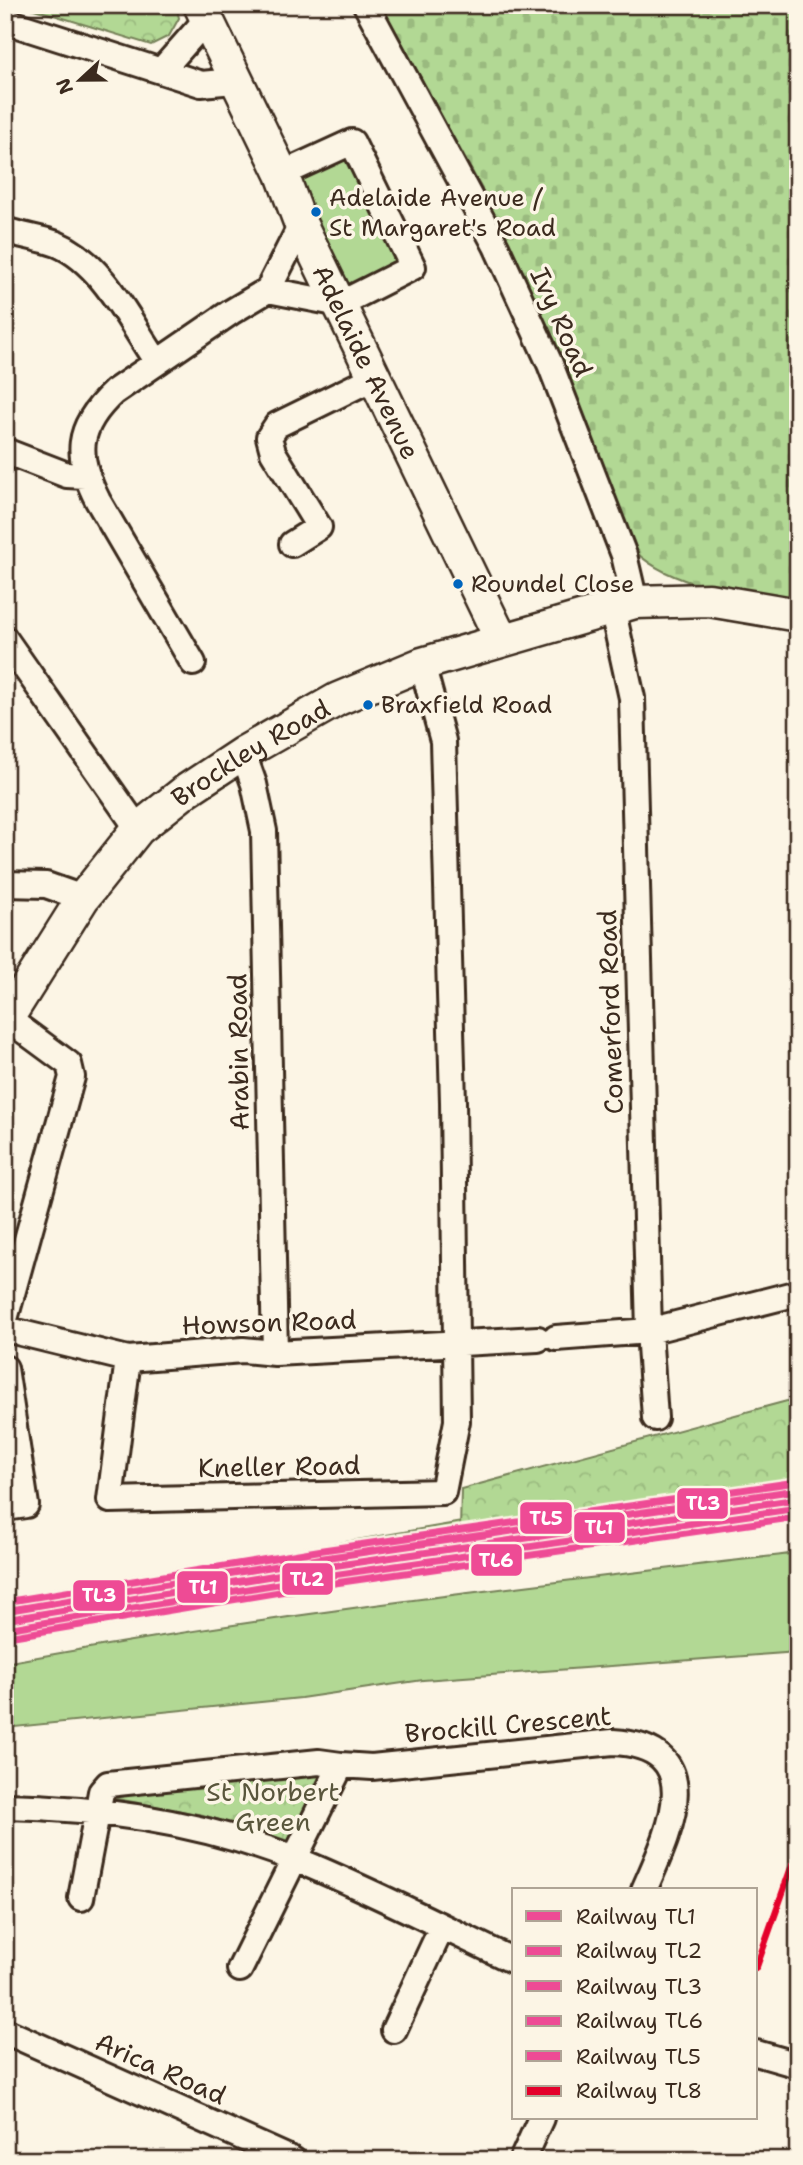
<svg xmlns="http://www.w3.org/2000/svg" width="803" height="2165" font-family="'Shantell Sans',sans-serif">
  <defs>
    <pattern id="forest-crowns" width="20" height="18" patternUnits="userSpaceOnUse" patternTransform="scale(1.75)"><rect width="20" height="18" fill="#b2d894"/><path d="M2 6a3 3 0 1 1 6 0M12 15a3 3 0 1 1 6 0" fill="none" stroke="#9aba7f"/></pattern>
    <pattern id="cemetery-stones" width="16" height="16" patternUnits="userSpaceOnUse" patternTransform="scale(1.75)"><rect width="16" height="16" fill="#b2d894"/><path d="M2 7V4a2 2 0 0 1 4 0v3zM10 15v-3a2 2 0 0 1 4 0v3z" fill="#9aba7f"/></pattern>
  </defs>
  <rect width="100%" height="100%" fill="#fcf5e5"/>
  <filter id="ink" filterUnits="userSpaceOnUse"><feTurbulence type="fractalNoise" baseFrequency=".0143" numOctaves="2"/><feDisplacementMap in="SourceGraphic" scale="14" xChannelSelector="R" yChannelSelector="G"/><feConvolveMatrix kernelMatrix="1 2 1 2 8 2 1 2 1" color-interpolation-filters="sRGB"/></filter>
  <g filter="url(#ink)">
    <!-- green -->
    <path fill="#b2d894" stroke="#768159" stroke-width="2" d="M352 142 413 267 352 297 291 170Z
      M462 1522 460 1530 5 1606V1600Z
      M798 1553V1652L423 1680 301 1698 5 1728V1663C268 1614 533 1585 798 1553Z"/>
    <!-- forest -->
    <path fill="url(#forest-crowns)" stroke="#768159" stroke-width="2" d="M21 5H176L179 18 169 36 151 45Z
      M798 1398V1477L460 1530 461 1489Z
      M317 1772 320 1775 289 1841 203 1815 106 1797 107 1793Z"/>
    <!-- cemetery -->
    <path fill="url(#cemetery-stones)" stroke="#768159" stroke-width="2" d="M381 5H798V604C746 595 666 588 630 546L557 354 489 202Z"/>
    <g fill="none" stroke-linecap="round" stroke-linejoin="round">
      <defs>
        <path id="minor" d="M366 5 496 246 550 364 624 555 635 602
          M5 21 161 71 206 20
          M161 71 201 84 234 81
          M5 230C22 236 41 238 57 244 103 263 130 323 157 362
          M268 290 301 225
          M5 451 67 475 85 476
          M292 544 319 527 273 452 269 437 277 425 375 377
          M612 607 632 698 649 1331 655 1418
          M5 639 138 829
          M193 663 98 501C75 456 75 428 114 392L231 312 268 290 340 304 413 267 352 142 282 174
          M243 753 254 784 264 831 275 1353
          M5 884 46 885 83 898
          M5 1319 72 1077 69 1064 8 1019
          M5 1329 128 1359 243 1350 275 1353 538 1339
          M556 1338 649 1331 798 1293
          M128 1359 110 1500 443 1492 457 1421 453 1102 443 741 422 664
          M5 1368 26 1505 5 1508
          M341 1765 372 1767 613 1742C713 1747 667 1837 644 1890
          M5 1806C103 1808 206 1823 297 1860 371 1890 442 1927 514 1961
          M81 1898 101 1792 108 1784 319 1762 341 1765 240 1969
          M394 2030 442 1927
          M5 2031 293 2160
          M756 2053 798 2065
          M522 2160 541 2118"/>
        <g id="major">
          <path id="s1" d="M200 5 282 174 301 225 501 639"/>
          <path id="s2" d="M5 1022 83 898 138 829 187 790 243 753 338 699 422 664 635 602 709 600 798 615"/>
        </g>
      </defs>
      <!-- minor casing -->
      <use href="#minor" stroke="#3b2a1e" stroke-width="30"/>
      <!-- major casing -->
      <use href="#major" stroke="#3b2a1e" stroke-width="37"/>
      <!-- minor -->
      <use href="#minor" stroke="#fcf5e5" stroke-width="24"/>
      <!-- major -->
      <use href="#major" stroke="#fcf5e5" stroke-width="32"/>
      <defs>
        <path id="rail-1" d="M5 1620 325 1567 798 1499"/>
        <path id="rail-2" d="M6 1629 326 1576 798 1508"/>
        <path id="rail-3" d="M5 1611 324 1558 797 1490"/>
        <path id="rail-4" d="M8 1637 328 1584 798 1517"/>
        <path id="rail-5" d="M5 1602 323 1550 796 1482"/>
        <path id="rail-6" d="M756 1968 798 1849"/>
      </defs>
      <!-- rail-1 casing -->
      <use href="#rail-1" stroke="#fcf5e5" stroke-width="12"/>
      <!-- rail-2 casing -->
      <use href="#rail-2" stroke="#fcf5e5" stroke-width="12"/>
      <!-- rail-3 casing -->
      <use href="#rail-3" stroke="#fcf5e5" stroke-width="12"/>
      <!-- rail-4 casing -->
      <use href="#rail-4" stroke="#fcf5e5" stroke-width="12"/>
      <!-- rail-5 casing -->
      <use href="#rail-5" stroke="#fcf5e5" stroke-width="12"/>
      <!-- rail-6 casing -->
      <use href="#rail-6" stroke="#fcf5e5" stroke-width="12"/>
      <!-- rail-1 -->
      <use href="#rail-1" stroke="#ee4b95" stroke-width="7"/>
      <!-- rail-2 -->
      <use href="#rail-2" stroke="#ee4b95" stroke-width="7"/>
      <!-- rail-3 -->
      <use href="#rail-3" stroke="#ee4b95" stroke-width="7"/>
      <!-- rail-4 -->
      <use href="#rail-4" stroke="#ee4b95" stroke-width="7"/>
      <!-- rail-5 -->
      <use href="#rail-5" stroke="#ee4b95" stroke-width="7"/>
      <!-- rail-6 -->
      <use href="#rail-6" stroke="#e4002b" stroke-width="7"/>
    </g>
  </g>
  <!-- markers -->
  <g fill="#0065bd" stroke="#fcf5e5" stroke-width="2.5">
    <circle cx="316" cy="212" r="6"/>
    <circle cx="458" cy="584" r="6"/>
    <circle cx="368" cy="705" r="6"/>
  </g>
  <g text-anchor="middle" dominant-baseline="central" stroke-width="7" stroke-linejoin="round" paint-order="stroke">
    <!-- bus labels -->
    <g font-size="24" fill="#3b2a1e" stroke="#fcf5e5" text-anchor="start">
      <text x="329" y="198">Adelaide Avenue /<tspan x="329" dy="30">St Margaret's Road</tspan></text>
      <text x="471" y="584">Roundel Close</text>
      <text x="381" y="705">Braxfield Road</text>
    </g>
    <!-- street labels -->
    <g font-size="26" fill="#3b2a1e" stroke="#fcf5e5">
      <text transform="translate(562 322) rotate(66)">Ivy Road</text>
      <text stroke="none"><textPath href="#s1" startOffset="394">Adelaide Avenue</textPath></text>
      <text stroke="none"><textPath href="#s2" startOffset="371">Brockley Road</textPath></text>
      <text transform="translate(610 1012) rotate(-92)">Comerford Road</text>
      <text transform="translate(238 1052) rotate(-91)">Arabin Road</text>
      <text transform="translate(269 1322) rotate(-2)">Howson Road</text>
      <text transform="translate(279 1466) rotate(-1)">Kneller Road</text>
      <text transform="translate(508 1724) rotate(-5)">Brockill Crescent</text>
      <text transform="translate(161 2068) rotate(24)">Arica Road</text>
    </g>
    <!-- park labels -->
    <g font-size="26" fill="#59563c" stroke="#fcf5e5">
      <text x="273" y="1791">St Norbert<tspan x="273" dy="30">Green</tspan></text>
    </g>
  </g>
  <g stroke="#fcf5e5" stroke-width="2.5">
    <rect x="676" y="1487" width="53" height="33" rx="7" fill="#ee4b95"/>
    <rect x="519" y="1501" width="54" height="34" rx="7" fill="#ee4b95"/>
    <rect x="573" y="1511" width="53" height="33" rx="7" fill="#ee4b95"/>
    <rect x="470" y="1543" width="53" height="34" rx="7" fill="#ee4b95"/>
    <rect x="281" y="1562" width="53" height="34" rx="7" fill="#ee4b95"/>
    <rect x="176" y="1570" width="53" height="34" rx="7" fill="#ee4b95"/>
    <rect x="72" y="1579" width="54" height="33" rx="7" fill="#ee4b95"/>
  </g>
  <g font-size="19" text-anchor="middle" font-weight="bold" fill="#fff">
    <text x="703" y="1510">TL3</text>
    <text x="546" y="1525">TL5</text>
    <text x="599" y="1534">TL1</text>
    <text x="496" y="1567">TL6</text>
    <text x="307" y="1586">TL2</text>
    <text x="203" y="1594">TL1</text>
    <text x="99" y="1602">TL3</text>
  </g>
  <!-- margin -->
  <rect width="803" height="2165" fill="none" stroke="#fcf5e5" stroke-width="28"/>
  <rect x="14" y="14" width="775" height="2137" fill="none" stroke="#3b2a1e" stroke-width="2.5" filter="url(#ink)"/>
  <!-- legend -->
  <rect x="512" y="1888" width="245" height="231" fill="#fcf5e5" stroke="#afa495" stroke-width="2"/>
  <rect x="526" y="1911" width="35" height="10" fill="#ee4b95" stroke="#afa495" stroke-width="2"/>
  <text x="576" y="1924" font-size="21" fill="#3b2a1e">Railway TL1</text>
  <rect x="526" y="1946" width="35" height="10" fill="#ee4b95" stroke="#afa495" stroke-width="2"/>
  <text x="576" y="1958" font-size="21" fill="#3b2a1e">Railway TL2</text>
  <rect x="526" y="1981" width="35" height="10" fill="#ee4b95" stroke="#afa495" stroke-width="2"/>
  <text x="576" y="1994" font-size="21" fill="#3b2a1e">Railway TL3</text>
  <rect x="526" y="2016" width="35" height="10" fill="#ee4b95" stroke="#afa495" stroke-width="2"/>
  <text x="576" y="2028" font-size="21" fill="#3b2a1e">Railway TL6</text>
  <rect x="526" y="2051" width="35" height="10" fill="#ee4b95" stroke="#afa495" stroke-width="2"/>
  <text x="576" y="2064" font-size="21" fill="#3b2a1e">Railway TL5</text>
  <rect x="526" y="2086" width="35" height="10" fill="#e4002b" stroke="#afa495" stroke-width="2"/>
  <text x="576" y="2098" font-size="21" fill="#3b2a1e">Railway TL8</text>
  <!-- north arrow -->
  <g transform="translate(80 80) rotate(248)" stroke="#fcf5e5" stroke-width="5" paint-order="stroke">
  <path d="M0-5L12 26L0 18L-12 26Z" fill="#3b2a1e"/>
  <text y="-10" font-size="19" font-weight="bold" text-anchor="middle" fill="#3b2a1e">N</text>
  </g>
</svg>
